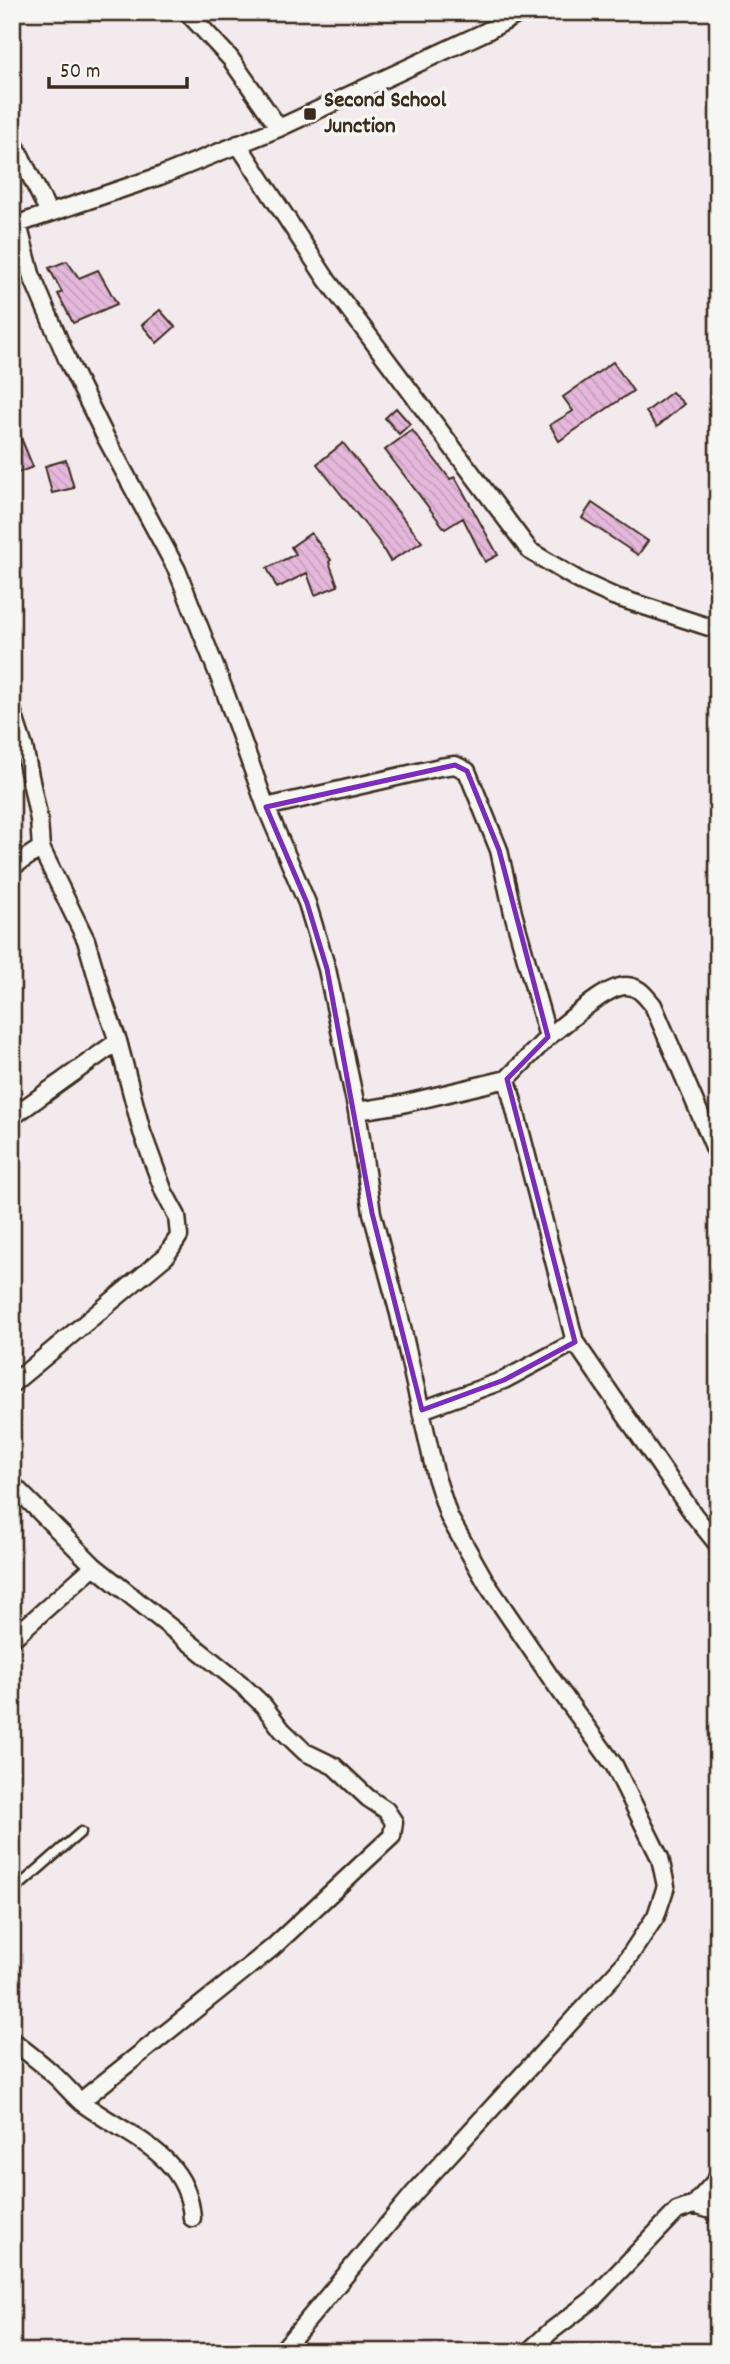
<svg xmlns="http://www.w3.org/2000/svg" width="730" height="2364" font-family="Dekko,sans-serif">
  <defs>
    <pattern id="building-back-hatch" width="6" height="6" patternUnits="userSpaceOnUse" patternTransform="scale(1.75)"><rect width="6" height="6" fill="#e5b8db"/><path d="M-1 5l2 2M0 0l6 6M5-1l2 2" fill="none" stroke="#c59ebc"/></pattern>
  </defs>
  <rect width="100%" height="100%" fill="#f3eaed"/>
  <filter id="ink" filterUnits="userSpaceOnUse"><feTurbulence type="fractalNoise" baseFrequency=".0143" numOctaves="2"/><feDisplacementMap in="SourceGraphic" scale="14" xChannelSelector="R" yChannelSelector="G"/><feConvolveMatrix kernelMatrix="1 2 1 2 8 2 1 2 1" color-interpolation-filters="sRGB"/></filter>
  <g filter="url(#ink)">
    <!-- building -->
    <path fill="url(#building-back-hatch)" stroke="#3b2a1e" stroke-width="2" d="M67 261 79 278 98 270 117 304 73 323 58 294 62 292 49 268Z
      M160 310 175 327 157 343 142 325Z
      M613 362 633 391 559 441 550 425 573 411 563 397Z
      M672 392 684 404 657 427 646 412Z
      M396 408 410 424 399 434 385 418Z
      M12 416 33 467 12 475Z
      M412 430 450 479 455 477 498 555 485 562 463 518 445 529 385 450Z
      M343 443 422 542 390 561 379 542 317 464Z
      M66 460 74 488 52 493 45 466Z
      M592 503 648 541 638 555 582 518Z
      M311 533 331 560 329 562 338 586 315 595 307 573 277 588 267 568 296 554 291 547Z"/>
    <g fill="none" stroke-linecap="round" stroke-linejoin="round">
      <defs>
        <path id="lane" d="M12 1892 81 1832"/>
        <path id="street" d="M187 12 230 58 279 128
          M12 139 49 213
          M238 144 327 280 530 551 580 581 613 596 718 630
          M18 224 31 274 68 361 106 438 177 570 225 692 266 807 307 903 327 969 357 1111 372 1213 399 1314 436 1477 449 1517 487 1584 553 1681 614 1765 660 1858 666 1886 656 1916 624 1964 415 2192 281 2352
          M12 226 160 176 279 128 487 31 522 12
          M12 710 24 747 39 820 41 848 86 940 104 1002 118 1041 142 1132 164 1192 177 1216 179 1236 166 1256 12 1384
          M266 807 440 767 455 765 467 771 499 850 513 913 548 1037 507 1079
          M12 867 41 848
          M548 1037C566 1024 605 986 626 986 639 986 645 996 653 1005L718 1156
          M357 1111 402 1104 507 1079 575 1342 694 1515 718 1545
          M12 1117 118 1041
          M422 1410 504 1380 575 1342
          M12 1484 94 1566 241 1684 263 1705 282 1730 305 1752 334 1766 368 1798 386 1810 394 1822 392 1836 272 1948 81 2101
          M12 1639 94 1566
          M12 2040C26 2052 41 2062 54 2075 63 2083 72 2094 81 2102 126 2136 188 2153 192 2218
          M694 2205 718 2178
          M528 2352 551 2331 592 2300 677 2211 694 2205 718 2212"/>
      </defs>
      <!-- lane casing -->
      <use href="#lane" stroke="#3b2a1e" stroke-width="13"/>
      <!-- street casing -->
      <use href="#street" stroke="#3b2a1e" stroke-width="21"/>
      <!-- lane -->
      <use href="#lane" stroke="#f6f6f2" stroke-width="8"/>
      <!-- street -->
      <use href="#street" stroke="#f6f6f2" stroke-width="16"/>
    </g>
  </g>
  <!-- marked area -->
  <path fill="none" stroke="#7b2cbf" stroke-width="5" stroke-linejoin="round" d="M455 765 467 771 499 850 548 1037 507 1079 575 1342 504 1380 422 1410 372 1213 327 969 307 903 266 807Z"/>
  <!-- markers -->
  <rect fill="#3b2a1e" stroke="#f6f6f2" stroke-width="2.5" x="303" y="107" width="14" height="14" rx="3.5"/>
  <g text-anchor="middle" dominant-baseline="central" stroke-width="7" stroke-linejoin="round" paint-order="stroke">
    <!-- poi labels -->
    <g font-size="23" font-weight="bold" fill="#3b2a1e" stroke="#f6f6f2" text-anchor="start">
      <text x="324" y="101">Second School<tspan x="324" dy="26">Junction</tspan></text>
    </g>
  </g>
  <!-- margin -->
  <rect width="730" height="2364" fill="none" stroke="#f6f6f2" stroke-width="42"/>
  <rect x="21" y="21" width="688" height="2322" fill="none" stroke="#3b2a1e" stroke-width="2.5" filter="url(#ink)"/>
  <!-- scale -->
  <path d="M49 77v10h138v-10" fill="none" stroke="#3b2a1e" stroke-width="3.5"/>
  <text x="60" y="77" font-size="21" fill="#3b2a1e" stroke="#f6f6f2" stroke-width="5" paint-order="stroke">50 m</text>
</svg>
